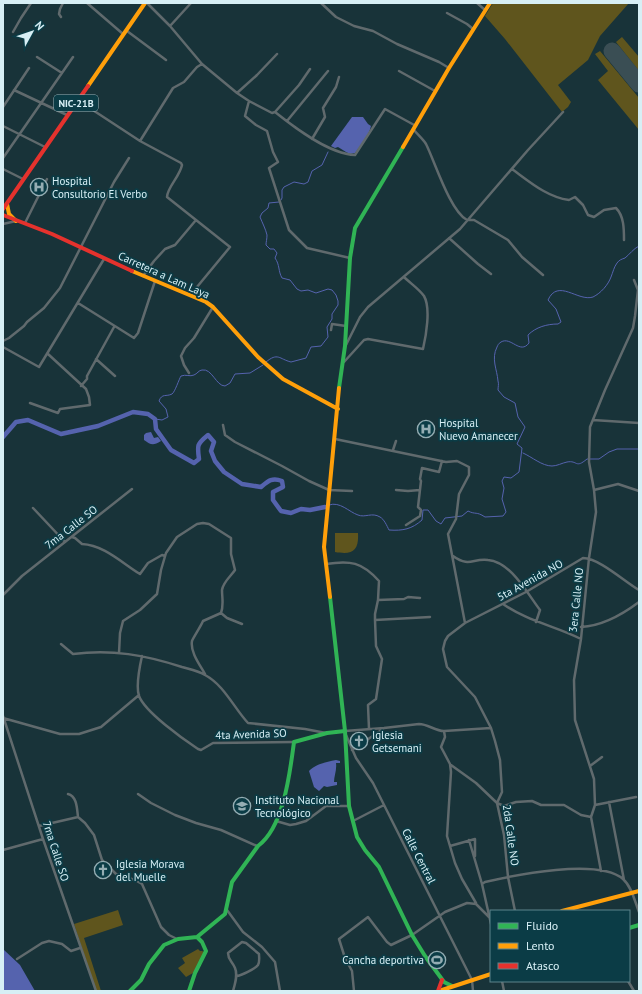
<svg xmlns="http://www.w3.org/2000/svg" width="642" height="994" font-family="'PT Sans',sans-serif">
  <rect width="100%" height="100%" fill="#183339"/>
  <!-- green -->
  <path fill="#5f551d" d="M493 3H629L600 36 588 60 558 85 571 102 568 107 562 112 505 39 485 16Z
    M622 37 639 57V71L616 42Z
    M600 51 639 98V130L598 80 608 71 595 54Z
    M335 533H358C359 551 353 555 335 552Z
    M118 910 123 925 84 938 101 991H96L74 924Z
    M198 949 200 951H202L204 952 193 973 186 977 178 968 185 963 182 958Z"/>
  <!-- water -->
  <path fill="#5563ae" d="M352 117H363L368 124 371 126C369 135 361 145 355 153L350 154 346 152 338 147 335 148 331 146Z
    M151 432 154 438 158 437 161 441C153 446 151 445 144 440V435L146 433Z
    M336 760 340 761V763H336C337 770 334 776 334 782H337V785L327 787 324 786 319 791 314 787 309 771C316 764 326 762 336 760Z
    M3 949 20 965 35 991H3Z"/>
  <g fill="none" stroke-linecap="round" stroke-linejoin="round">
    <!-- stream -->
    <path stroke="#5563ae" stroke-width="1" d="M281 200 282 198V190L284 187 294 182 304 184 308 182 312 171 322 165 328 152
      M266 362C278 352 279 359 291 362L306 358 311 347 321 346 328 337 327 327 332 319V314L338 305V301L336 295 332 290 328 289 316 293 308 290 301 291 297 289 290 280 282 278C278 271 280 265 275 258L277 253 274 249H270L266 245C266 242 267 239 267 235 266 230 262 222 260 217L262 213 268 208 269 203 279 202
      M155 419 162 420 168 417 166 409 159 401C162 393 166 397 172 394 175 392 179 379 181 376 186 374 190 377 194 375 197 374 199 370 202 370 212 368 216 386 225 386L230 383 235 374 250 373 263 365
      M523 453C532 457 542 466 552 466 557 466 562 463 567 462 578 460 575 469 587 459H599L609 452 617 449H639
      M329 505C340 501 349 512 358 515 365 518 372 512 380 517 384 519 387 526 389 530 403 531 412 529 422 520L423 510H428L436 521 441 524 445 518 462 516 468 511C476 515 476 511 485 517L503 516 506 512 502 499 504 488 502 481 504 477 511 478 519 472 522 448 517 444 525 427 518 417 515 403 504 397 498 390C498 387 499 384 498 381 497 369 491 359 497 347 498 345 498 344 501 342 511 336 520 355 529 343L528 335C536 327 547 324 558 324L561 322 556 309 548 300C558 278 578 302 593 297 601 293 608 285 611 277 613 272 614 267 617 263 619 260 622 259 625 258 630 254 633 249 639 246"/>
    <!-- river -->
    <path stroke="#5563ae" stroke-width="4.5" d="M3 437 16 422 28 420 61 434 98 426 133 412 148 414 155 419 156 429 171 450 194 463 199 459C197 445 197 444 208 435L214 442 211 451 215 461 224 472 242 484 261 487C268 481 272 477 282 481L283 487 273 492V500L281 511 291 513 301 509 310 510 325 507"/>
    <!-- runway -->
    <path stroke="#3a4e54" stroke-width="17" d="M612 51 639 84"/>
    <!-- street -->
    <path stroke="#606a6d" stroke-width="2.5" d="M87 3 123 34
      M147 3 170 26 202 64 237 93 249 101 245 116 256 125 267 131 273 152 278 162 269 168 289 230 307 248 350 258
      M321 3 336 17 354 26 373 31 397 44 439 62 449 68
      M477 3 485 10
      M447 13 467 24 473 29
      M61 17 59 14 60 9 63 3
      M170 26 191 3
      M127 31 166 60
      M13 32 21 18 31 3
      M37 57 62 73
      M399 71 435 91
      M14 90 67 115
      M237 93 257 75 277 54
      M79 101 140 141 181 163 182 165C180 176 167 188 167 197L196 220 175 245 165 249 154 261 143 276
      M249 101 272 113 275 112C295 128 329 154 355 155L385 109 416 126
      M3 107 29 68
      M275 112 299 85 310 69
      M287 121 328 71
      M3 126 45 147
      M414 130C418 135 423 139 426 144 435 162 450 211 467 220 468 220 473 220 474 220L508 240 522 257 543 275
      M312 139 325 117 323 108 336 87 339 77
      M140 141 173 88 184 82 197 67 202 64
      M3 158 73 57
      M3 169 23 179
      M512 169C530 182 547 197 569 200L575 197 583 205 588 215 594 217 604 210 616 208C624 216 624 229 624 240
      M25 223 47 179
      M3 224 16 221
      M449 238 478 264 491 274
      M193 296 197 287 230 247 196 220
      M78 303 134 338 138 333 155 281
      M331 330 332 324 346 326
      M3 341 9 338 24 326 27 322 44 308 60 288 114 182 129 158
      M346 345 360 317 368 307 460 229 528 150 563 112
      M3 347 39 367 104 259
      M96 359 115 376
      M344 362 364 340 368 339 423 349C426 336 431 308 424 296 419 289 410 283 404 277
      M189 373 184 365 181 356 185 348 194 338 213 307
      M81 386 87 379V376L114 327
      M30 403 58 413 60 409 90 405 89 397 86 389 48 354
      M593 420 639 423
      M223 425 225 435 235 442 282 466 309 481 329 490 352 491
      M335 439 446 462 457 461 469 467V475L459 494 456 519 448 534 465 623
      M393 450 396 441
      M396 490 408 491 420 490
      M594 490 618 484 639 491
      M33 508 65 542
      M406 525 420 516 421 510 418 507 421 481 420 479 422 468 439 472 442 461
      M72 537 75 538 82 544C104 545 122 563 140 574L148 563 162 555 165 556
      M453 556C470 568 472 558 488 560 511 562 527 593 540 610L536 622
      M326 564C350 560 362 562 379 581L378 600 375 614V620L376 646 382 659 376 699 368 705 369 729
      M3 595 22 576 132 489
      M378 600 404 599 408 597 420 598
      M503 604C527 621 555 626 581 639
      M375 620 430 617
      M581 627C602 626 623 614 639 602
      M61 644 73 654C112 649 145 655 182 667 189 669 199 671 205 675 224 685 234 708 248 723L305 729 326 733
      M119 653 120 633 123 621 140 610 157 594 161 570 166 553 177 537 197 524 203 523 209 524 231 538V554L235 570C231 576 223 582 222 590 222 598 224 605 221 613
      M142 656C140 665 136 687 139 696 145 712 183 739 198 749L201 750 213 743 294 742
      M205 674C200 665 190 652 192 641 193 638 201 626 203 621L221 613 227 618 242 624
      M3 716 43 839 96 991
      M3 718 60 734H79L101 727 139 695
      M345 731 384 728 419 724C428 724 435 731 444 731L491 728
      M444 731 445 737 441 747 450 764 451 772 447 836 455 863 462 879 476 903
      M346 735 356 758 373 783 472 980 473 991
      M352 750 383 729
      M451 765 476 783 497 803 504 806 516 802 532 801 541 805H564L581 815 591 817
      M590 766 602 757
      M68 794C77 796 77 809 78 817
      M138 794 151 803 175 815 196 823 221 830 257 846
      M609 802 624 880
      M595 805 636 797
      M276 821 290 825 296 824 306 821 326 806H349
      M353 821 384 805
      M39 826 78 817 85 823 94 835 102 860 116 874 135 880 142 884 161 927 169 935 177 939
      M469 840 482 884 491 924
      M450 846 475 839V856
      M3 850 43 839
      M601 871 591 817 595 805 594 779 575 720 574 680 581 639 589 558 596 512 594 490 589 462 590 427 605 390 633 328 635 316 638 290 634 280
      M482 884 485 882C515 875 598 858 623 879 632 887 635 902 639 912
      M227 910 243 932 262 947 275 962 280 991
      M515 911 508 877 504 835 497 803 502 792 500 760 495 741 491 728 475 697 447 667 443 649 445 641 448 636 465 623 526 592 583 558C599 558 625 582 639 590
      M17 959 42 943 49 941 62 944 71 951 80 948
      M502 981 504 991
      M628 981 634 991
      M233 991C235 984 238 975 235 968 232 961 228 960 228 953L242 942 246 943 259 954C259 957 260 962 258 965 255 969 242 975 237 976
      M354 991 352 971 345 958 339 939 368 917 387 942 391 945 412 935 445 912 467 903 476 904 489 917"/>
    <!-- fast -->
    <path stroke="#30b455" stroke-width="4" d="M339 388 345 346 350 258 355 228 403 147
      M330 597 345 731 349 806 357 837 365 850 379 867 412 935 425 956 444 982 452 986
      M629 928 639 925
      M130 991 141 980 149 964 164 945 178 939 197 937 225 914 232 882 258 846C284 827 290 772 294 742L327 733 345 731
      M189 991 195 973 206 951 202 942 197 937"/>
    <!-- slow -->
    <path stroke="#ff9f0a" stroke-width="4" d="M88 86 145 3
      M403 147 449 68 490 3
      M7 204 9 214 16 221
      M132 271 206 302 213 307 258 357 283 379 338 409
      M330 597 324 547 339 388
      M562 911 639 891
      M439 991 491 974"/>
    <!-- jam -->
    <path stroke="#e5322d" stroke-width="4" d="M3 209 88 86
      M3 215 52 234 132 271
      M438 991 442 980"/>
  </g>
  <!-- icons -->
  <defs>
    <symbol id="hospital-ring" viewBox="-11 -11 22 22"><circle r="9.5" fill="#0b3c46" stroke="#94adb3" stroke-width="1.5"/><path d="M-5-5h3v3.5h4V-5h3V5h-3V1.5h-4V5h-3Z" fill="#94adb3"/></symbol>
    <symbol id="church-ring" viewBox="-11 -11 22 22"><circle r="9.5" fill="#0b3c46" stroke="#94adb3" stroke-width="1.5"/><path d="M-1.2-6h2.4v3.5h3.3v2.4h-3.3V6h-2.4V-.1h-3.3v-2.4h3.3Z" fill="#94adb3"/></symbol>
    <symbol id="university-ring" viewBox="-11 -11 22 22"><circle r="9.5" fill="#0b3c46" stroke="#94adb3" stroke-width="1.5"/><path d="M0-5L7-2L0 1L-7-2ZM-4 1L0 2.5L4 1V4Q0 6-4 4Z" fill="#94adb3"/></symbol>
    <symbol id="stadium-ring" viewBox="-11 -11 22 22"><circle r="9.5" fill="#0b3c46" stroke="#94adb3" stroke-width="1.5"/><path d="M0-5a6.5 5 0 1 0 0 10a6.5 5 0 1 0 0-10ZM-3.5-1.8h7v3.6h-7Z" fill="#94adb3"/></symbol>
  </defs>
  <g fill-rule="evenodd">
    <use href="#hospital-ring" x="29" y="177" width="20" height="20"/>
    <use href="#hospital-ring" x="416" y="419" width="20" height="20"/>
    <use href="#church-ring" x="349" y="731" width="20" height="20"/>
    <use href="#university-ring" x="232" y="796" width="20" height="20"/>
    <use href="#church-ring" x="93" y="860" width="20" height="20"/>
    <use href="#stadium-ring" x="427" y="950" width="20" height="20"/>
  </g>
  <g text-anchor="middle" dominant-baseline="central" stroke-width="3.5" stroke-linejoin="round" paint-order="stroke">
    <!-- shield labels -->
    <rect fill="#0b3c46" stroke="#9ab9c0" stroke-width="1" x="54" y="95" width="44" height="16" rx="3"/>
    <g font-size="10" font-weight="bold" fill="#d7eff5">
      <text x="76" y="103">NIC-21B</text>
    </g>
    <!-- poi labels -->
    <g font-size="11" fill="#d7eff5" stroke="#0b3c46" text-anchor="start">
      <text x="52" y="181">Hospital<tspan x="52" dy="13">Consultorio El Verbo</tspan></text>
      <text x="439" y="423">Hospital<tspan x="439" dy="13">Nuevo Amanecer</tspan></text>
      <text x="372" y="735">Iglesia<tspan x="372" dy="13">Getsemani</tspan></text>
      <text x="255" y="800">Instituto Nacional<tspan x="255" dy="13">Tecnológico</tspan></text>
      <text x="116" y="864">Iglesia Morava<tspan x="116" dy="13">del Muelle</tspan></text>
      <text x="424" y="960" text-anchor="end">Cancha deportiva</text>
    </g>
    <!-- street labels -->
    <g font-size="11" fill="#d7eff5" stroke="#0b3c46">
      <text transform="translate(164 275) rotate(24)">Carretera a Lam Laya</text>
      <text transform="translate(71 527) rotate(-38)">7ma Calle SO</text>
      <text transform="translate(530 580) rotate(-29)">5ta Avenida NO</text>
      <text transform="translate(576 600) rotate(-84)">3era Calle NO</text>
      <text transform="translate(251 734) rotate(-2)">4ta Avenida SO</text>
      <text transform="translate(511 835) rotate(82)">2da Calle NO</text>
      <text transform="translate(56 851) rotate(72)">7ma Calle SO</text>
      <text transform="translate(419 856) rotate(63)">Calle Central</text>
    </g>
  </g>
  <!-- border -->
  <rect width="642" height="994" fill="none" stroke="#d7eff5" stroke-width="8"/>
  <!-- legend -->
  <rect x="490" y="910" width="140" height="72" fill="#0b3c46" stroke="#5d848c"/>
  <rect x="498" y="923" width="20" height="6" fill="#30b455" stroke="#5d848c"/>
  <text x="526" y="930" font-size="12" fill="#d7eff5">Fluido</text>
  <rect x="498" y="943" width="20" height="6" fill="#ff9f0a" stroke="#5d848c"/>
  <text x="526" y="950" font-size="12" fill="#d7eff5">Lento</text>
  <rect x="498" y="963" width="20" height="6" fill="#e5322d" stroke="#5d848c"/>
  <text x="526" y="970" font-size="12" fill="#d7eff5">Atasco</text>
  <!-- north arrow -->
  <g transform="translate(32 32) rotate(50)" stroke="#0b3c46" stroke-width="3" paint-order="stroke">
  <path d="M0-3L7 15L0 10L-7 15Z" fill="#d7eff5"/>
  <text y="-6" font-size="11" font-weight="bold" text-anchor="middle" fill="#d7eff5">N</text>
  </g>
</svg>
